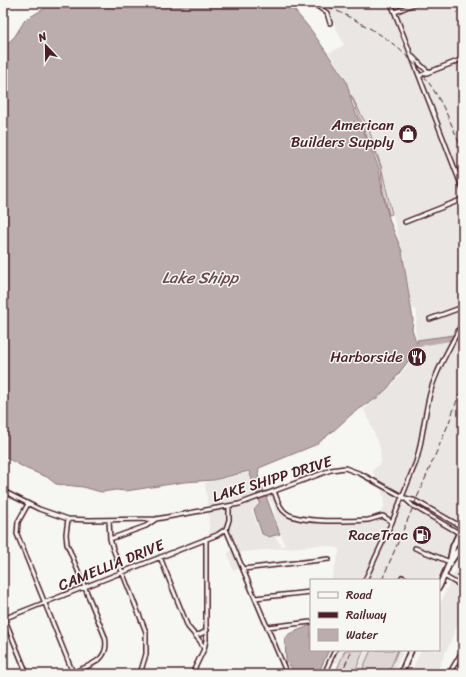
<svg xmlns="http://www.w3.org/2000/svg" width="466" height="677" font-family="Sriracha,sans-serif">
  <rect width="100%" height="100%" fill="#f6f6f2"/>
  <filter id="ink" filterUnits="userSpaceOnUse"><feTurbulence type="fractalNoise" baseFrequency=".025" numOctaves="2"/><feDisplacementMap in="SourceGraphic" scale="8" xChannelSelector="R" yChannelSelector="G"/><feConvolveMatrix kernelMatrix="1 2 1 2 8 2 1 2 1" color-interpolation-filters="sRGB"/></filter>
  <g filter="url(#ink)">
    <!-- built -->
    <path fill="#e9e6e3" d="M325 3H389L407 47 463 194V197L403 221 404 223 463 201V279L461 276 456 279 458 282 463 280V305L428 318 430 321 463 308V316L454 335 417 340 415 328 417 319V311L412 307 403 251 400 243 381 166 369 130 351 95 346 78 329 53 344 45Z
      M392 3H412L395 10Z
      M421 3H463V57L430 70 427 69 412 54 397 13Z
      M463 61V186L421 77Z
      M463 338V408L462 410H463L462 523 405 494 420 454 428 407 433 387 456 339Z
      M442 340H452L429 390 425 406 417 453 402 495 377 481 373 472 374 469 378 466 381 462 380 447 364 409 389 389 408 365 418 347Z
      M249 473 256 496 238 502 208 508 205 483Z
      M379 486 401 498 391 519 384 515 378 516 384 507V497Z
      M274 493 281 511 291 517 312 521 330 522H366L383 518 390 522 364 580H331L339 553V549L334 547 320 545 242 552 239 555 228 529 231 520V507L257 499 258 503 252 511 261 535 269 538 275 537 282 546H285L275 516 274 506 267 496Z
      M402 504 430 518 457 534 446 559 414 546 413 549 445 562 436 580H412L401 575 400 578 405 580H367Z
      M228 508V519L225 528 210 534 208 512Z
      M233 549 241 568 233 571 228 553Z
      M463 555V585L452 578Z
      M450 581 463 588V612L449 645 436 674H410L421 650H439V607Z
      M337 650H344L338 663 332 661Z
      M366 650H371L363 668 365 671 371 674H361L356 672Z
      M398 650H404L393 674H388Z"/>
    <!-- green -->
    <path fill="#ddd6d5" stroke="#947a80" d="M351 95 369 130 381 166 392 214 389 215 383 191 381 168 377 158 370 145Z
      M345 650H364L354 674H335Z
      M371 650H398L388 674C379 674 368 676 363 668Z"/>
    <!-- water -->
    <path fill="#bbadae" stroke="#8e747a" d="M51 3H285L295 11 311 30 345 79 348 87 352 104 379 168 382 191 390 222 402 251 413 320 412 329 417 345 409 360 388 388 377 398 353 413 332 432 315 445 259 468 258 475 280 534 269 537 262 534 254 510 260 503 249 471 214 480 184 482 126 491 116 490 101 492 83 487 56 484 47 477 27 469 3 456V48L15 36 25 20 45 8Z
      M454 335 452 340 428 343 418 347V344L417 340Z
      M311 625V650H329L318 674C312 674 299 676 294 672 291 669 291 666 286 662L285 639 289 634Z"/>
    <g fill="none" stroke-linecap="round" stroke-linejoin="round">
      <!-- stream -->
      <path stroke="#8e747a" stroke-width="1" d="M355 673 357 674"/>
      <!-- canal -->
      <path stroke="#bbadae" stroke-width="3" d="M417 345 447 340"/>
      <defs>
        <path id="minor" d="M313 3 327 13 330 23
          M391 3 463 190
          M3 8 7 3
          M395 12 416 3
          M413 57 427 71H429
          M419 76 463 59
          M405 222 463 199
          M430 319 463 307
          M3 491 39 509 68 519 89 520 156 519 239 504 331 470 345 468 361 474 403 497 413 506 459 533
          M274 491C277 499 279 508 286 513 299 523 350 521 368 520 373 519 378 517 383 516L392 522
          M405 498 416 501 462 527
          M28 504 18 522 17 534 73 673
          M229 506V520L226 529 287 674
          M68 519 66 534 67 544 105 637C111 662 87 666 69 674
          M109 520 110 539 113 549 146 632V654L140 674
          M110 539 146 526 156 519
          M415 548 450 562
          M160 557 188 627 200 641 204 649
          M243 569 329 559
          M444 576 463 587
          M402 577 408 580
          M365 580 392 522 416 462C423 439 424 414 431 390 437 367 453 343 463 321
          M255 598 311 592
          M3 615 27 674
          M3 619 217 535 226 529
          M267 627 311 622
          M195 635 201 634 207 630
          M192 674 204 649 206 640V539
          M324 674 335 650
          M449 674 463 650"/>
        <path id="highway" d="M451 561 463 543
          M439 587 450 562 453 547 463 525
          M401 674 411 650"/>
      </defs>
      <!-- minor casing -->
      <use href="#minor" stroke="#4a1f2b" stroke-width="6"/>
      <!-- highway casing -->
      <use href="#highway" stroke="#4a1f2b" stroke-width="8"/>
      <!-- minor -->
      <use href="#minor" stroke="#f6f6f2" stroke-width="3"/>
      <!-- highway -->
      <use href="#highway" stroke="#f6f6f2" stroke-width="4.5"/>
      <!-- rail -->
      <path stroke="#4a1f2b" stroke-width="1" stroke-dasharray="6 3" stroke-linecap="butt" d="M321 3C343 14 367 25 388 40 428 70 446 108 463 153
        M382 580 448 425 463 384
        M341 674 352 650"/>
    </g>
  </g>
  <!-- icons -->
  <defs>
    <symbol id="shop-disc" viewBox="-11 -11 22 22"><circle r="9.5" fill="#4a1f2b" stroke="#f6f6f2"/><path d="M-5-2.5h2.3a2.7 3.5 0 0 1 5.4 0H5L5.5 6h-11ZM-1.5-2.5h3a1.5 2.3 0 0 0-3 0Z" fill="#fff"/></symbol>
    <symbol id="restaurant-disc" viewBox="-11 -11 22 22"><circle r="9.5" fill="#4a1f2b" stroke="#f6f6f2"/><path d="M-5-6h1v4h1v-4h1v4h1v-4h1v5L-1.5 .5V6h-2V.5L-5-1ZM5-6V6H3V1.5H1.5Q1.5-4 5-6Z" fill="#fff"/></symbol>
    <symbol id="fuel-disc" viewBox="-11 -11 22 22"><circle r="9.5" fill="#4a1f2b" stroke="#f6f6f2"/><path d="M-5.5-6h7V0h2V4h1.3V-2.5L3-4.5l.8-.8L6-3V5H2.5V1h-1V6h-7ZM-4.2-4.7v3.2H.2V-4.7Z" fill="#fff"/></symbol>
  </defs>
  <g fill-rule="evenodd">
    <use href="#shop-disc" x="397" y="123" width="22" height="22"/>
    <use href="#restaurant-disc" x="406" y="346" width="22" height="22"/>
    <use href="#fuel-disc" x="411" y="524" width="22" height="22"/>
  </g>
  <g text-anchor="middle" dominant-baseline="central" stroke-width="3" stroke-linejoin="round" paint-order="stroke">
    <!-- poi labels -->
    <g font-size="15" fill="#4a1f2b" stroke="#f6f6f2" text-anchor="end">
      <text x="394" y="125">American<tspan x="394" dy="17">Builders Supply</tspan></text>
      <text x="403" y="357">Harborside</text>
      <text x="408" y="535">RaceTrac</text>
    </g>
    <!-- street labels -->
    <g font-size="15" fill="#4a1f2b" stroke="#f6f6f2">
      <text transform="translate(272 479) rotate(-17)">LAKE SHIPP DRIVE</text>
      <text transform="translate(111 565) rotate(-22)">CAMELLIA DRIVE</text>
    </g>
    <!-- water labels -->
    <g font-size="16" font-style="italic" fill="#6c4a52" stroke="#f6f6f2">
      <text x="200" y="277">Lake Shipp</text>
    </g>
  </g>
  <!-- margin -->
  <rect width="466" height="677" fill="none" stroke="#f6f6f2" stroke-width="16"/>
  <rect x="8" y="8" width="450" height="661" fill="none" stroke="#4a1f2b" stroke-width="1.5" filter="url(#ink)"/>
  <!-- legend -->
  <rect x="310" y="579" width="130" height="72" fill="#f6f6f2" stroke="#b1a0a2"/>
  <rect x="318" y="592" width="20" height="6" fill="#f6f6f2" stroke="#b1a0a2"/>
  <text x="346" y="599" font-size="12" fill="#4a1f2b">Road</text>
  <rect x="318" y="612" width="20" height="6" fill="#4a1f2b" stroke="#b1a0a2"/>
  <text x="346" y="619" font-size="12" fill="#4a1f2b">Railway</text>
  <rect x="318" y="629" width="20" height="12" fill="#bbadae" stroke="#b1a0a2"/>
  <text x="346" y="639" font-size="12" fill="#4a1f2b">Water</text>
  <!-- north arrow -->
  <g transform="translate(46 46) rotate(338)" stroke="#f6f6f2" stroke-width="3" paint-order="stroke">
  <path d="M0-3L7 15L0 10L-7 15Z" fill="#4a1f2b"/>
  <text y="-6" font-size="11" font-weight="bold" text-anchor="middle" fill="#4a1f2b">N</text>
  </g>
</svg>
